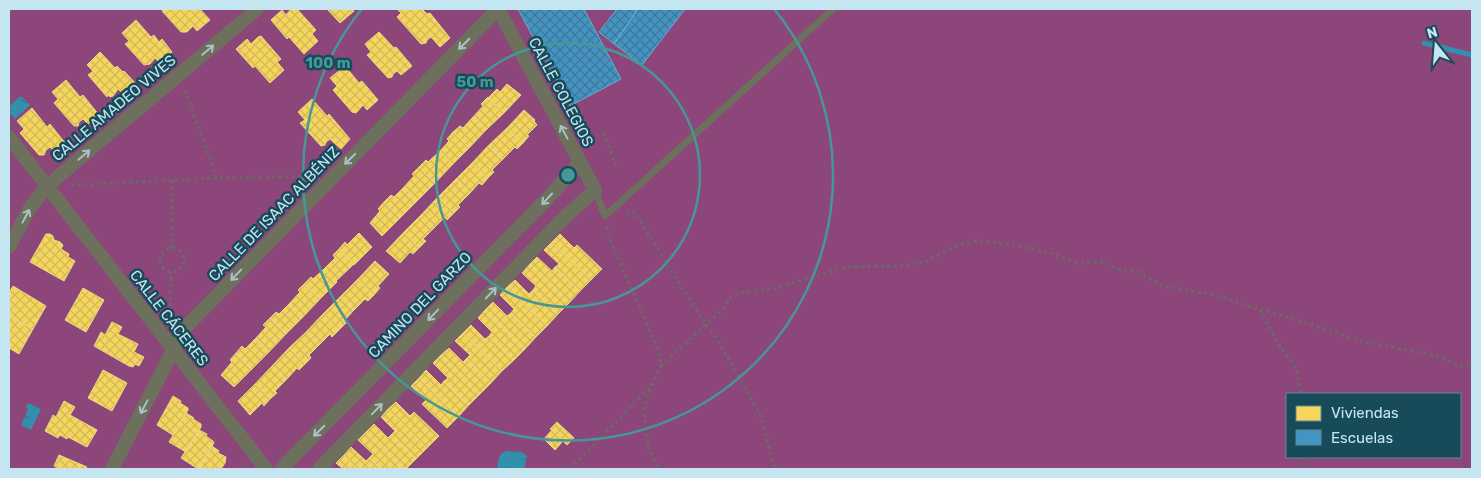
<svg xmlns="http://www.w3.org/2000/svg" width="1481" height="478" font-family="Rubik,sans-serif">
  <defs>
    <pattern id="water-ripples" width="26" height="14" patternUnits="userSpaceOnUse" patternTransform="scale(1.25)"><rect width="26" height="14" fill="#3290ac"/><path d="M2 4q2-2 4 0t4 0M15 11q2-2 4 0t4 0" fill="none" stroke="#357689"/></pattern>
    <pattern id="homes-cross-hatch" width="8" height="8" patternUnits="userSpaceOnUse" patternTransform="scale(1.25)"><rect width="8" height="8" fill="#f6d55c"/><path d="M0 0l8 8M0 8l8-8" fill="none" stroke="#d1b858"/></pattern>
    <pattern id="schools-cross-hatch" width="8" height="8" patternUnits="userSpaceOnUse" patternTransform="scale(1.25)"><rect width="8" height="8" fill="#4393c3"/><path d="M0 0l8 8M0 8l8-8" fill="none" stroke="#407898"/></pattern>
  </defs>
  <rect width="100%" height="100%" fill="#26434b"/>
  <!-- park -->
  <path fill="#8c467a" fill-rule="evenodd" d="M9 9H1472V469H9ZM1287 394H1460V457H1287Z"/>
  <!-- water -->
  <path fill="url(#water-ripples)" d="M21 96 30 105 15 119 9 112V106Z
    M27 404H30L41 409 31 430 21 425 28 410 26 407Z
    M507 451 521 452 526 455 527 457 524 469H497C499 462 497 453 507 451Z"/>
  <!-- homes -->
  <path fill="url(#homes-cross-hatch)" stroke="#e7da88" d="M165 9H200L210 20 197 31 193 26 187 32H181L162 11Z
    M291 9H297L316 30 312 34 318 41 304 54 289 37 287 39 271 20 282 10 286 15Z
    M327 9H352L354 11 340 23Z
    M400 9H422L427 14 430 13 450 38 440 47 431 37 427 40 426 43 421 44 397 17 401 13 398 10Z
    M136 20 151 37 154 35 159 42 162 39 172 52 160 63 155 58 150 64 144 65 125 44 129 41 122 33Z
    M379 32 394 48 396 47 412 66 401 75 397 71 393 74 392 77 388 78 367 55 371 52 365 44Z
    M261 36 281 59 277 62 284 70 270 83 255 66 253 68 236 49 247 39 251 44 258 37Z
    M100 52 115 68 117 66 123 72 124 71 136 84 123 94 118 89 113 96 110 97 108 95 107 97 88 75 93 71 87 65Z
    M345 66 359 83 362 81 378 100 367 110 363 105 356 113 352 112 333 90 337 86 330 78Z
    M66 80 80 97 83 95 99 115 88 124 83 119 79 122 78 126H74L54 103 58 99 52 92Z
    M507 84 521 95 504 113 488 98 497 89 500 92Z
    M488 97 504 113 486 130 473 117 483 106 481 104Z
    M312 99 327 116 329 114 350 139 341 149 330 139 326 142 325 145 321 146 300 123 305 120 298 112Z
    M32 108 47 127 50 124 66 144 55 153 50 147 46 150 44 155H39L20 133 24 129 17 121Z
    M524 110 535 120 534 121 537 125 527 135 529 136 523 143 507 128Z
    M473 117 486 130 469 148 453 132 460 126 463 128Z
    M507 128 523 143 517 149 515 147 503 159 489 145Z
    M453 132 469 148 453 164 440 151 449 141 447 139Z
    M489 145 503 159 492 170 494 172 488 178 472 163Z
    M440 151 453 164 435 183 419 167 426 160 428 162Z
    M472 163 488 178 482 185 479 183 470 193 456 179Z
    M419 167 435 183 417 201 404 187 414 176 412 174Z
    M456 179 470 193 458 205 460 207 454 213 438 197Z
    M404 187 417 201 400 218 384 202 391 195 394 197Z
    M438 197 454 213 447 220 445 217 434 228 421 215Z
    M384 202 400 218 382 236 370 223 380 211 378 209Z
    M421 215 434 228 423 239 426 241 419 248 404 232Z
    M404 232 419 248 413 254 410 252 400 263 386 251Z
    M359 233 372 247 354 265 339 249 345 242 347 245Z
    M46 234H50L53 236 54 240 60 242 63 245 61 249 69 254 68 257 75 261 64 281 30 262Z
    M560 234 574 248 577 245 602 269 591 280 552 242Z
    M552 242 591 280 580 291 555 267 559 264 544 250Z
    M339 249 354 264 336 281 324 269 335 258 333 255Z
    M537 257 552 271 555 267 580 291 569 303 530 264Z
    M375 261 389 274 378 286 380 288 374 295 358 279Z
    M530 264 569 303 558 314 533 290 536 286 522 273Z
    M324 269 337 282 320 299 304 284 311 277 313 279Z
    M358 279 374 295 368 301 365 299 354 310 341 296Z
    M515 280 529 294 533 290 558 314 547 326 507 287Z
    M304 284 320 299 303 317 289 304 300 292 298 290Z
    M13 286 46 306 33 329 9 316V293Z
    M507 287 547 326 536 337 511 313 514 309 500 295Z
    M83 288 104 300 86 332 65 320Z
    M341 296 354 310 344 321 346 323 339 330 323 314Z
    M493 302 507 316 511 313 536 337 525 349 485 310Z
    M289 304 303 317 286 334 270 318 276 312 279 314Z
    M485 310 525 349 514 360 489 336 492 332 478 318Z
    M323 314 339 330 332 337 330 334 319 345 306 332Z
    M9 316 33 329 19 354 9 348Z
    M270 318 286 334 269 352 256 338 266 327 263 325Z
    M112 322 122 327 118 334 138 344 134 352 144 357 139 366 135 364 133 367 129 366 94 346 101 332 105 335Z
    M471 325 485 339 489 336 514 360 502 371 463 333Z
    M306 332 319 345 309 355 311 358 305 364 289 348Z
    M463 333 502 371 491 383 467 358 470 355 455 341Z
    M256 338 269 352 252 369 236 353 242 346 245 349Z
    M289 348 305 364 299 370 297 368 286 380 272 366Z
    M449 348 463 362 467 358 491 383 480 394 441 355Z
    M236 353 252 369 234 387 221 375 232 362 230 360Z
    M441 355 480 394 469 405 444 381 448 378 433 363Z
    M272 366 286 380 275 391 277 393 270 399 255 384Z
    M103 370 127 383 112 411 88 398Z
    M426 370 441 385 444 381 469 405 458 417 419 378Z
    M419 378 458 417 447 428 422 404 426 400 411 386Z
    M255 384 270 399 264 406 262 403 250 415 238 401Z
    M173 396 181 401 180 403 188 408V410L173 435 157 425Z
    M64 401 75 407 70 415 97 430 87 447 68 437 67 439 60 435 58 438 45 431 53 415 56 417Z
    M396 402 410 416 414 412 439 436 427 448 388 409Z
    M388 409 427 448 416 459 391 435 395 431 381 417Z
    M186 413 194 418 193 419 201 424V427L186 452 169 442Z
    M557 422 574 438 567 445 563 441 555 450 544 439 552 430 550 429Z
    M374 424 388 438 391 435 416 459 406 469H404L366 432Z
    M199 430 207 434 206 436 213 441 214 443 198 469 181 458Z
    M366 432 380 446 404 469H381L369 458 373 454 358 440Z
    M212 446 219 451 218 453 226 457 225 463 221 469H197Z
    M351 447 366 461 369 458 381 469H358L344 455Z
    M59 455 87 467 85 469H59L54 466Z
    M344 455 358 469H343L336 463Z"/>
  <!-- schools -->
  <path fill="url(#schools-cross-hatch)" stroke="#6aacd0" d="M518 9H584L621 79 570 106Z
    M617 9H638L614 44 599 32Z
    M638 9H685L642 65 614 44Z"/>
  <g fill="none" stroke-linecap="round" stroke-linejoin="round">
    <!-- stream -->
    <path stroke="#3290ac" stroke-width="5" d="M1424 43 1472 55"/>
    <!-- path -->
    <path stroke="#676e62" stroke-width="3" stroke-dasharray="2.5 4" stroke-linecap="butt" d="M185 90 217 178
      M604 133 617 169
      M71 185 217 178 313 176
      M626 213 635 212 675 277 721 346 760 414 775 469
      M607 227 609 237 658 349 661 366 651 386 644 410 648 447 659 469
      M171 248 172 180
      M160 260a12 12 0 1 1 24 0a12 12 0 1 1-24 0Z
      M1260 310 1281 348 1296 368 1302 394
      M170 319 171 272
      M661 366 725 307 729 298 738 293 777 288 845 267 899 266 927 261 958 245 976 241 1003 243 1048 252 1077 263 1103 262 1123 271 1139 272 1163 286 1216 295 1255 308 1308 323 1365 342 1434 355 1459 366 1472 365
      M1302 457 1305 469
      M570 469 651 386
      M1470 469 1472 468"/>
    <!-- service -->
    <path stroke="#6c705c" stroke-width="7" d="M595 190 605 216 833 9"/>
    <!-- minor -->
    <path stroke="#6c705c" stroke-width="14" d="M9 137 266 469
      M9 247 30 208 47 186 257 9
      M112 469 184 329 498 9
      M281 469 548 198 579 163
      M319 469 566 216 595 190 498 9"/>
  </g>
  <!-- one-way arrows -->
  <defs><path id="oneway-shaft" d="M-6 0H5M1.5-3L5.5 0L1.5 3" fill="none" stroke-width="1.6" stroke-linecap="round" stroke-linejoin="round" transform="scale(1.25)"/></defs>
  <g stroke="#aac2c4">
    <use href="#oneway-shaft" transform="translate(464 44) rotate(135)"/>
    <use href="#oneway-shaft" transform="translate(208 50) rotate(-40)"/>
    <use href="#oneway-shaft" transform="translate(564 132) rotate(-118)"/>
    <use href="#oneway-shaft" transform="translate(84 155) rotate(-40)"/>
    <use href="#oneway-shaft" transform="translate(350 159) rotate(135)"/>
    <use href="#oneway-shaft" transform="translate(547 199) rotate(133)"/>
    <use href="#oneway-shaft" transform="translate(26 216) rotate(-62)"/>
    <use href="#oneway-shaft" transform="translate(236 275) rotate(134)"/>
    <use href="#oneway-shaft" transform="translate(491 293) rotate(-46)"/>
    <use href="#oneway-shaft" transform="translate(433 315) rotate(134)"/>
    <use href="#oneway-shaft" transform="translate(144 407) rotate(118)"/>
    <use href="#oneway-shaft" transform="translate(377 409) rotate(-46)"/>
    <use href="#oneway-shaft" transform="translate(319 431) rotate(135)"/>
  </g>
  <!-- distance rings -->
  <g fill="none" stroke="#469795" stroke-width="2.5">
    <circle cx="568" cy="175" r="132"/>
    <path d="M775 10A265 265 0 1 1 361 10"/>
  </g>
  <g text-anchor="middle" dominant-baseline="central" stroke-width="5" stroke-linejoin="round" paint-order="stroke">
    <!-- street labels -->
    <g font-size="15" fill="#c5e5f0" stroke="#174b5a">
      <text transform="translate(561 92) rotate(62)">CALLE COLEGIOS</text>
      <text transform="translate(114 108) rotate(-40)">CALLE AMADEO VIVES</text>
      <text transform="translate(274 214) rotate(-46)">CALLE DE ISAAC ALBÉNIZ</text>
      <text transform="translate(420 305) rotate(-46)">CAMINO DEL GARZO</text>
      <text transform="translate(169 318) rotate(52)">CALLE CÁCERES</text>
    </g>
  </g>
  <circle cx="568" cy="175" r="8" fill="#469795" stroke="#174b5a" stroke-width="2.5"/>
  <g font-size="15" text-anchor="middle" font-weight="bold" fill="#469795" stroke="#174b5a" stroke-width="5" stroke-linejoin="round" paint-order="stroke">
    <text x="328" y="68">100 m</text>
    <text x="475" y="87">50 m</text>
  </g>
  <!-- border -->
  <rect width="1481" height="478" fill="none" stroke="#c5e5f0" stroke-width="20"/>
  <!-- legend -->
  <rect x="1286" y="393" width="175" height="65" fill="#174b5a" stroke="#5d8996"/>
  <rect x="1296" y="406" width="25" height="15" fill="#f6d55c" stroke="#5d8996"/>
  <text x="1331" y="418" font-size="15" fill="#c5e5f0">Viviendas</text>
  <rect x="1296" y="430" width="25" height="15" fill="#4393c3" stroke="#5d8996"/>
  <text x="1331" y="443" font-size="15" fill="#c5e5f0">Escuelas</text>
  <!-- north arrow -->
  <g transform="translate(1436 45) rotate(343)" stroke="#174b5a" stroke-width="4" paint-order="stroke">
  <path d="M0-4L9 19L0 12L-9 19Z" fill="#c5e5f0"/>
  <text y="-8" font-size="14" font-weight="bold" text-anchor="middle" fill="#c5e5f0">N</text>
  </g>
</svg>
